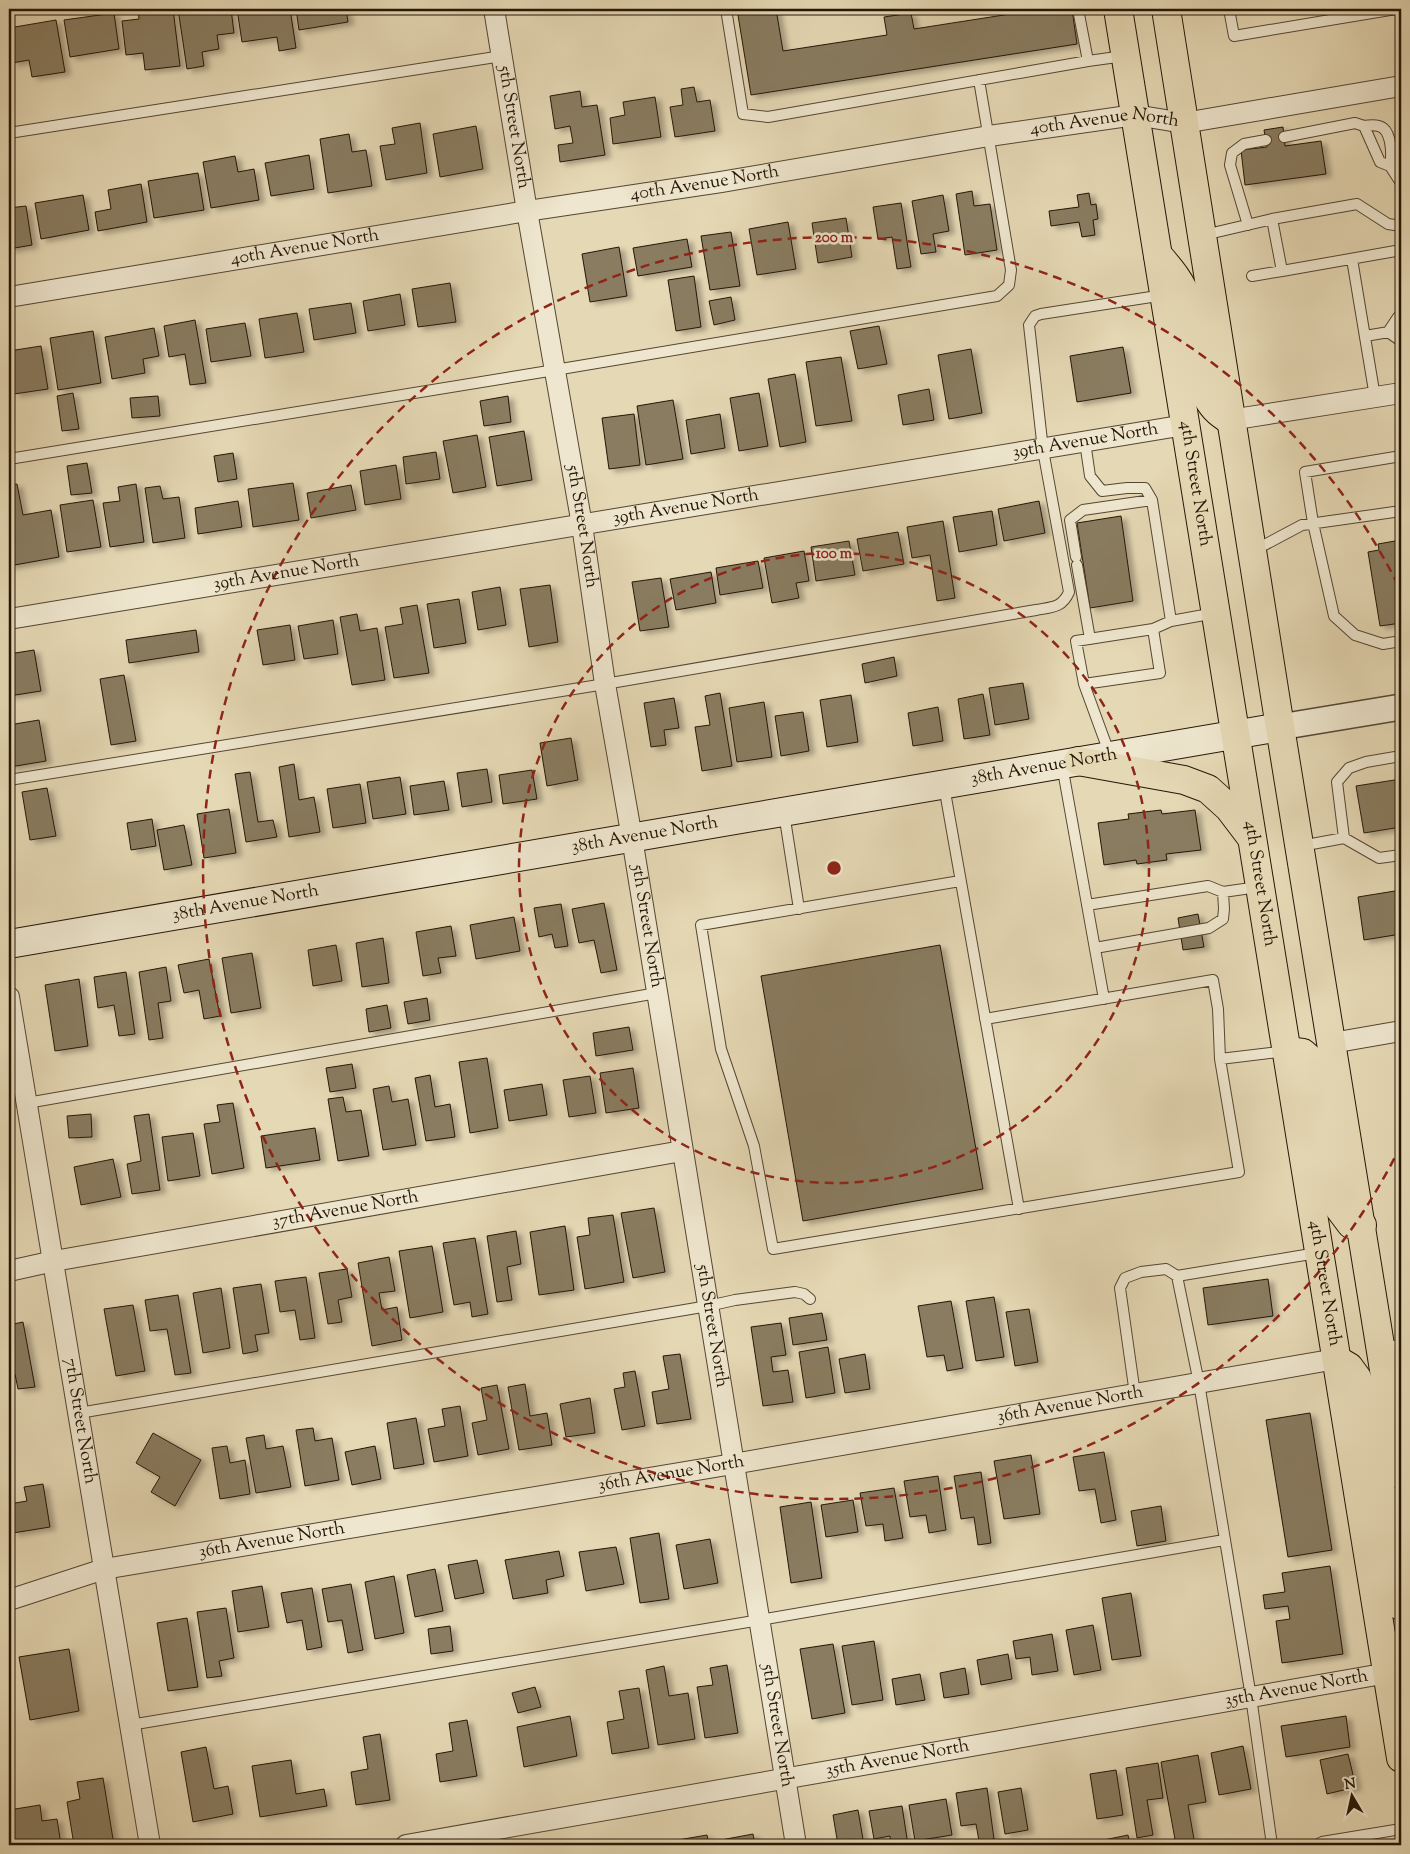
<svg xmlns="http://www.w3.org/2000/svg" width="1410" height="1854" font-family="'Sorts Mill Goudy',serif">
  <defs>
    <filter id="shadow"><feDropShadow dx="5.5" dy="3" stdDeviation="2.5" flood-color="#0004"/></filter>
  </defs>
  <rect width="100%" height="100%" fill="#e5d8b4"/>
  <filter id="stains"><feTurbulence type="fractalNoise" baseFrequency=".004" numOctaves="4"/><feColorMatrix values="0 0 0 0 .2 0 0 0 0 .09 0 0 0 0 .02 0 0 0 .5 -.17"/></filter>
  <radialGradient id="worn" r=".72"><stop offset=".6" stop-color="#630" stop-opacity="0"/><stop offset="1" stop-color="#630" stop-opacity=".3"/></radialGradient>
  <!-- building -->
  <path fill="#897b60" stroke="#251606" filter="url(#shadow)" d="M138 9H173L180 66 145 70 143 53 126 55 122 21 139 19Z
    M178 9H231L234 33 217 35 219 49 202 52 204 66 187 69Z
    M237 9H290L296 48 279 51 277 37 242 42Z
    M296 9H346L348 22 299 30Z
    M737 9H776L783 51 887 35 884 17 911 13 914 29 1042 9H1072L1077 44 751 95Z
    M114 13 119 49 70 57 64 20Z
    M56 20 65 72 32 77 29 60 12 63 9 44V28Z
    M694 87 697 102 710 100 715 131 675 137 670 107 683 105 681 89Z
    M580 91 582 107 597 105 605 155 560 162 558 145 573 143 570 126 555 129 550 96Z
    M655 97 661 137 613 144 610 118 625 115 623 102Z
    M420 123 427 173 386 180 380 146 395 144 392 128Z
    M476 126 483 169 440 177 433 134Z
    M1283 127 1285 146 1321 141 1326 174 1245 185 1241 150 1267 147 1264 130Z
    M349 134 352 152 366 150 372 186 328 193 320 139Z
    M309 155 314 189 271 196 265 163Z
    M235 156 238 172 254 169 259 200 211 208 203 162Z
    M198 173 204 210 154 218 148 181Z
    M141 184 147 222 98 231 95 212 111 209 108 190Z
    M972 191 974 206 990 204 997 250 965 255 956 194Z
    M1089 193 1091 205 1096 204 1098 219 1093 220 1095 235 1082 237 1079 222 1051 226 1049 211 1079 207 1077 195Z
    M83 195 89 230 41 239 35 203Z
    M943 195 949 231 933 234 936 252 921 254 912 201Z
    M901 203 911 267 897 269 892 237 878 239 873 207Z
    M26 206 32 245 9 249V208Z
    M846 218 852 257 818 263 812 223Z
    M788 222 796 269 757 275 749 229Z
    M731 232 740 286 710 290 701 236Z
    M687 239 692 267 638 276 633 248Z
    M619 247 627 296 590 302 582 254Z
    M694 276 701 327 676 331 668 280Z
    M450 283 456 322 418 327 412 289Z
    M400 294 405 325 368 331 363 301Z
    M731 297 735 320 714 325 709 301Z
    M351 303 356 333 314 340 309 309Z
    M297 313 304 352 265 358 259 319Z
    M195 320 206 383 190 385 185 354 169 357 164 326Z
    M245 323 251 356 211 362 206 329Z
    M879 326 887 364 858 369 850 331Z
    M154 328 159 356 143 359 145 373 112 379 105 337Z
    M93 331 101 383 58 390 50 338Z
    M41 346 48 389 14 394 12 380 9 381V351Z
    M1123 347 1131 393 1077 402 1070 356Z
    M971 349 982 413 949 419 938 355Z
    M841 357 852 421 816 426 806 362Z
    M795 374 806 442 780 447 768 379Z
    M929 389 934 420 903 425 898 395Z
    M73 393 79 429 62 431 57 396Z
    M759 393 768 446 739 451 730 398Z
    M158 396 160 416 132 418 130 398Z
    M508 396 511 422 484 426 480 401Z
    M673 400 683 459 646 465 637 406Z
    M634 414 640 465 609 469 602 418Z
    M720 414 725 448 691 454 686 420Z
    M524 431 532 480 497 486 489 437Z
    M477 435 486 487 453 493 443 441Z
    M436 452 440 479 406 484 403 457Z
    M233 453 237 479 218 482 214 456Z
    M87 463 92 493 71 495 67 466Z
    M396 465 401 499 365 505 360 471Z
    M293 483 299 520 253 527 248 489Z
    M17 484 23 515 51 510 59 557 9 566V485Z
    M136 484 144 542 110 547 103 503 120 501 118 487Z
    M351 485 356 510 311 518 307 493Z
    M160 486 163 499 179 497 185 538 153 543 145 488Z
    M93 500 101 547 67 552 60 505Z
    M238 501 242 527 198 534 195 508Z
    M1039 501 1045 533 1004 541 998 509Z
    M992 511 997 545 959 552 953 517Z
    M1121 516 1133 601 1090 608 1077 523Z
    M943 521 955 598 937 601 930 555 912 558 907 527Z
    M898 532 904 564 863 571 857 539Z
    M1401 540V623L1380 626 1368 552 1379 550 1378 544Z
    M849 541 855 575 816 581 811 547Z
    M804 551 809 581 796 583 799 598 772 603 764 558Z
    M758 561 763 588 720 595 716 568Z
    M711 572 716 603 676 610 670 579Z
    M661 578 669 627 640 631 632 582Z
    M550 585 558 642 529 647 520 589Z
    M500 587 506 625 478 630 472 592Z
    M459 599 466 643 434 648 427 604Z
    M417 605 429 673 394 678 385 627 403 624 400 608Z
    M357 614 360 631 377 628 385 680 352 685 340 617Z
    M333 620 338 654 304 659 298 626Z
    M290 625 295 660 263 665 257 630Z
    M196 630 199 652 129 663 126 640Z
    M34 650 41 691 9 696V654Z
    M894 657 897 676 865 683 862 664Z
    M124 675 136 741 111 745 100 679Z
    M1023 683 1029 719 995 725 989 688Z
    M720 693 732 766 702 771 695 727 710 725 705 696Z
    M983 694 990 735 964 739 958 699Z
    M851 695 858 742 827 747 820 700Z
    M674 698 679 728 664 730 666 745 651 747 644 703Z
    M764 702 772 757 737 762 729 708Z
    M938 707 943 741 913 746 908 713Z
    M803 712 809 751 781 756 775 716Z
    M39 720 46 761 10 767 9 725Z
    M571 738 578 780 547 786 540 743Z
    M294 764 299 800 314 797 320 832 289 837 279 767Z
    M487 769 492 802 462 807 457 773Z
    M532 770 537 799 503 804 499 775Z
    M250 772 258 822 273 820 277 837 246 842 235 774Z
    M400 777 406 814 373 819 367 782Z
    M1401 779V827L1364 833 1356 786Z
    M444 781 449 810 414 815 410 786Z
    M360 784 366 823 333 828 327 789Z
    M47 788 56 836 30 840 22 792Z
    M229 809 236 853 204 858 197 814Z
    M1161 810 1162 814 1195 810 1201 850 1166 854 1167 860 1137 864 1136 860 1104 865 1098 823 1129 819 1128 814Z
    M152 819 156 846 131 850 127 823Z
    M184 825 192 865 164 870 157 830Z
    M1401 890V934L1364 940 1358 897Z
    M604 903 617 970 601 973 594 940 579 943 572 909Z
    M561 904 568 946 555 948 552 934 539 937 534 908Z
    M1198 914 1204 947 1183 950 1178 918Z
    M514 917 520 951 476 959 470 925Z
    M451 926 456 956 438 958 441 973 423 976 416 932Z
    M383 938 389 983 362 987 356 943Z
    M336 945 342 981 313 986 308 950Z
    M940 945 983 1189 803 1221 761 976Z
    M252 953 261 1008 231 1013 222 958Z
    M209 959 220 1016 204 1019 199 990 184 993 178 965Z
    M166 967 171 1001 158 1003 163 1038 149 1040 139 972Z
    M126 972 135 1034 119 1036 114 1005 98 1008 94 977Z
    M79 979 88 1046 55 1051 45 985Z
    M427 998 430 1020 408 1024 404 1002Z
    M387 1005 391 1028 369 1032 366 1009Z
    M629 1027 633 1050 596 1056 593 1033Z
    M487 1058 498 1128 470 1133 459 1062Z
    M352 1064 356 1088 330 1092 326 1068Z
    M633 1068 639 1108 606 1113 600 1073Z
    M430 1075 435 1107 450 1104 455 1137 426 1141 415 1078Z
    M590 1076 596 1113 569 1117 563 1080Z
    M542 1084 547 1115 509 1121 504 1090Z
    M389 1086 392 1102 408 1099 416 1145 383 1150 373 1089Z
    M343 1097 346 1112 361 1110 369 1156 338 1161 328 1099Z
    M233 1103 244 1168 212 1174 204 1124 220 1122 217 1105Z
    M91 1114 92 1137 69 1138 67 1116Z
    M149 1114 160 1190 132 1194 127 1164 141 1161 134 1116Z
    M315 1128 320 1160 266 1168 261 1136Z
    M193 1133 200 1176 168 1181 162 1137Z
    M113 1159 121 1197 81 1205 74 1167Z
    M654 1208 665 1272 633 1278 621 1213Z
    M613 1215 624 1282 585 1289 577 1237 590 1235 588 1218Z
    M565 1226 574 1290 539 1295 530 1232Z
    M516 1231 521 1264 507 1267 512 1300 497 1302 487 1236Z
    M475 1238 488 1314 472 1317 470 1302 454 1305 443 1243Z
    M432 1246 443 1312 410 1318 399 1251Z
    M389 1257 395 1291 379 1293 382 1310 397 1307 402 1340 372 1346 358 1263Z
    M347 1269 352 1297 338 1300 342 1322 328 1324 319 1273Z
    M306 1277 315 1338 300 1340 295 1310 280 1312 275 1281Z
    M1268 1279 1273 1316 1208 1325 1203 1288Z
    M261 1284 269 1333 255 1335 258 1351 243 1354 233 1288Z
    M221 1288 230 1348 203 1353 193 1293Z
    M178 1295 191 1373 175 1375 167 1329 150 1331 145 1300Z
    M994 1297 1004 1357 976 1361 966 1301Z
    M951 1301 963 1368 947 1371 944 1355 927 1357 918 1306Z
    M133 1305 145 1371 116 1376 104 1309Z
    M1029 1309 1038 1362 1015 1366 1006 1312Z
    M822 1313 827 1340 793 1345 789 1318Z
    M23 1322 35 1387 18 1389 15 1374 9 1375V1325Z
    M781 1323 786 1355 771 1357 773 1372 788 1370 793 1402 763 1406 751 1327Z
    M828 1347 835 1393 806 1398 799 1352Z
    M680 1354 691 1419 657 1424 652 1392 669 1389 663 1356Z
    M865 1354 870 1389 845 1393 839 1359Z
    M635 1371 645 1426 622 1430 614 1389 625 1387 623 1373Z
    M525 1384 530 1416 547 1413 552 1445 519 1450 508 1387Z
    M497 1385 509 1449 478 1455 472 1423 487 1420 481 1388Z
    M590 1398 595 1433 566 1437 560 1404Z
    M460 1406 468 1456 434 1462 428 1429 445 1426 442 1409Z
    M1310 1413 1332 1550 1288 1557 1266 1420Z
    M416 1418 424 1464 394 1469 387 1423Z
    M313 1428 315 1441 332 1438 339 1480 305 1486 296 1430Z
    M153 1433 201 1460 175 1506 151 1492 160 1477 136 1463Z
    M264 1435 266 1449 283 1446 291 1487 256 1493 246 1438Z
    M227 1446 230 1463 245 1460 250 1494 220 1499 212 1448Z
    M375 1446 381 1479 352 1485 345 1452Z
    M1104 1452 1116 1520 1101 1523 1095 1489 1079 1491 1073 1457Z
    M1031 1455 1040 1514 1004 1519 994 1461Z
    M981 1472 991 1543 978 1545 974 1517 961 1519 954 1476Z
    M938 1476 946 1530 929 1533 926 1515 910 1517 904 1481Z
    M43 1484 50 1527 13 1533 9 1504 27 1501 24 1487Z
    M894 1488 903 1538 885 1541 883 1524 866 1526 860 1493Z
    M853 1500 858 1532 826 1537 821 1505Z
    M811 1502 822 1578 791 1583 780 1507Z
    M1161 1506 1166 1541 1137 1546 1131 1511Z
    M659 1533 669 1599 640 1603 630 1538Z
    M710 1539 718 1583 684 1589 676 1545Z
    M616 1547 624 1584 586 1591 579 1552Z
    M559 1551 564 1576 546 1580 548 1593 513 1599 505 1560Z
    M477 1560 484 1593 455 1599 448 1565Z
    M1330 1566 1343 1654 1282 1663 1276 1621 1290 1619 1288 1606 1265 1609 1263 1595 1285 1592 1282 1573Z
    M435 1569 443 1611 415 1617 407 1575Z
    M394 1576 404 1633 375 1639 365 1582Z
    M351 1584 363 1650 348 1653 342 1620 328 1622 322 1589Z
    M262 1586 269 1627 238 1632 232 1591Z
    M312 1588 322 1647 307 1650 302 1620 287 1623 281 1593Z
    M1131 1593 1141 1656 1112 1660 1102 1598Z
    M226 1608 234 1658 219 1661 222 1676 207 1678 197 1612Z
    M187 1618 198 1687 168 1691 157 1623Z
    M1093 1625 1101 1670 1074 1675 1066 1630Z
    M450 1626 453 1651 431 1654 428 1629Z
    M1052 1634 1058 1671 1032 1675 1030 1657 1016 1659 1013 1641Z
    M874 1641 883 1700 852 1705 842 1646Z
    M833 1644 845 1713 812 1719 800 1649Z
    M69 1649 79 1711 30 1720 19 1657Z
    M1008 1654 1012 1679 981 1685 977 1660Z
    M727 1665 738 1733 705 1738 697 1687 713 1685 710 1668Z
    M664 1666 669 1696 688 1693 695 1739 658 1745 646 1670Z
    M965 1668 969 1694 944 1698 940 1673Z
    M920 1674 925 1700 896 1705 892 1679Z
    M535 1687 541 1707 518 1713 512 1693Z
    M639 1688 649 1748 612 1754 607 1722 624 1719 619 1691Z
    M570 1716 577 1756 524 1767 517 1727Z
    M1346 1716 1350 1747 1286 1757 1281 1726Z
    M467 1720 477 1776 440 1782 436 1754 453 1751 449 1723Z
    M380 1734 390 1800 356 1805 351 1772 368 1769 363 1737Z
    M1243 1746 1251 1789 1219 1795 1211 1753Z
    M206 1747 214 1789 228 1786 233 1814 193 1822 181 1752Z
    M1348 1754 1356 1787 1327 1794 1320 1760Z
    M1198 1755 1206 1802 1188 1805 1195 1845H1176L1161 1762Z
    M291 1760 296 1794 324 1789 327 1806 260 1817 252 1766Z
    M1158 1763 1163 1798 1147 1800 1153 1835 1137 1838 1126 1768Z
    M1116 1770 1123 1815 1097 1819 1090 1774Z
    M103 1778 114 1845H74L67 1802 80 1799 77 1782Z
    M987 1788 994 1839 979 1841 976 1824 961 1826 956 1793Z
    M1021 1788 1028 1830 1005 1834 998 1792Z
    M946 1799 952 1835 915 1841 909 1805Z
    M40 1805 42 1821 57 1819 61 1845H13L9 1810Z
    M902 1806 908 1845H891L890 1836 874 1839 869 1811Z
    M858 1810 864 1845H838L833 1815Z
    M753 1834 755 1845H722L721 1840Z
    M707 1835 709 1845H679L678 1840Z
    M1128 1835 1130 1845H1105L1104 1840Z"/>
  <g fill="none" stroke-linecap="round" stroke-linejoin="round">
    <defs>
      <path id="service" d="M726 9 743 114 768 117 1088 61 1078 9
        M1229 9 1234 36 1396 9
        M1088 61 1124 56
        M1364 126C1370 125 1378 124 1383 128 1392 135 1392 157 1390 166
        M9 133 502 56
        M1284 137 1355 123 1364 126 1380 162 1390 166 1401 183
        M1272 219 1357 204 1388 224 1401 226
        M1248 225 1230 165 1232 153 1244 144 1266 140
        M1204 235 1272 219 1282 271 1401 250
        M1352 259 1375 397
        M1252 276 1282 271
        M1388 332 1398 317 1401 316
        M1388 332 1401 341
        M1365 336 1401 330
        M1085 442 1090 476 1102 491 1127 488H1145L1152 500 1171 621 1215 613
        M1401 456 1305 472 1313 523 1334 616 1355 635 1383 644 1401 641
        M9 459 555 370 997 296 1009 285 1011 270 979 80
        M1255 550 1302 525 1401 511
        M1076 557 1070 520 1083 510 1152 500
        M1077 565 1090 639
        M1153 629 1160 673 1084 684 1076 641 1153 629 1171 621
        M1084 684 1110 755
        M1062 765 1104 999
        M9 780 605 684 1036 610C1052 607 1062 608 1069 592L1043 450 1029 325 1035 316 1041 314 1164 295
        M944 786 1019 1209
        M784 813 799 909
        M1344 838 1337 782 1349 768 1366 762 1401 756
        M1301 846 1344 838 1379 858 1401 855
        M960 881 701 925 721 1049 754 1146 773 1249 1239 1172 1220 1059 1218 1009 1213 980 985 1019
        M1087 905 1208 886 1223 892 1258 887
        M1095 948 1209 928 1223 919 1224 909 1223 892
        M1220 1059 1286 1051
        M27 1103 657 993
        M1177 1276 1317 1253
        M1135 1394 1120 1288 1125 1278 1141 1272 1166 1269 1177 1276 1199 1383 1251 1697 1272 1845
        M79 1413 708 1306 735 1300 795 1292 804 1294 810 1299
        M130 1725 760 1620 1224 1540
        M1316 1845 1322 1842 1401 1829"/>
      <g id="minor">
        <path id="s1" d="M494 9 527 211 582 525 605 684 632 838 796 1845"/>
        <path id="s2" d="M9 297 527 211 721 182 989 136 1135 115 1184 123 1401 86"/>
        <path d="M1230 420 1401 393"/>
        <path id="s3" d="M9 619 1185 425"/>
        <path id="s4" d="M9 997 150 1845"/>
        <path d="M1332 1043 1401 1031"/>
        <path id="s5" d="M9 1271 54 1261 682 1151"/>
        <path d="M1382 1353 1401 1350"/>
        <path id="s6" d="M9 1600 104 1569 733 1464 1336 1359"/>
        <path id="s7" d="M406 1845 1388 1673"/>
      </g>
      <path id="tertiary" d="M1280 727 1401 707"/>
      <g id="secondary">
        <path id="s8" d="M9 944 1280 727"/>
      </g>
      <g id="primary">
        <path id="s9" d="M1118 9 1401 1758"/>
        <path d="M1166 9 1280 727 1401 1475"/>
        <path d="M1158 255C1171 270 1182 283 1188 301L1205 393C1211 406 1218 413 1230 420"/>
        <path d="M1078 761 1184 780 1208 789 1229 808 1251 837"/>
        <path d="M1286 1051 1303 1053 1314 1063 1339 1208 1351 1224 1362 1225"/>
        <path d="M1337 1360 1349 1367 1357 1378 1367 1410 1401 1606"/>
      </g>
    </defs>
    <!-- service casing -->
    <use href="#service" stroke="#554632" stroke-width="12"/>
    <!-- minor casing -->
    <use href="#minor" stroke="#554632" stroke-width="22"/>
    <!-- tertiary casing -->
    <use href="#tertiary" stroke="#554632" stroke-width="28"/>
    <!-- secondary casing -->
    <use href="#secondary" stroke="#251606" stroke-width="30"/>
    <!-- primary casing -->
    <use href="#primary" stroke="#251606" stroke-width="30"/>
    <!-- service -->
    <use href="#service" stroke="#eee6ce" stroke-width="10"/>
    <!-- minor -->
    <use href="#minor" stroke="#eee6ce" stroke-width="20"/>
    <!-- tertiary -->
    <use href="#tertiary" stroke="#eee6ce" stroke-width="25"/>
    <!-- secondary -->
    <use href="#secondary" stroke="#eee6ce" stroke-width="28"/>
    <!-- primary -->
    <use href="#primary" stroke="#e5d8b4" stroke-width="28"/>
  </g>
  <!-- distance rings -->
  <g fill="none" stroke="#8f2418" stroke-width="2.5" stroke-dasharray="9 6">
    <circle cx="834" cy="868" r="315"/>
    <path d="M1401 1145A631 631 0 1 1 1401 591"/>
  </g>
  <g text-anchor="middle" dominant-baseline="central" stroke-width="5" stroke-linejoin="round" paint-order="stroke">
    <!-- street labels -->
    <g font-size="18" fill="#251606" stroke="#eee6ce">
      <text stroke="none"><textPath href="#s2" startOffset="1110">40th Avenue North</textPath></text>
      <text stroke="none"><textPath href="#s1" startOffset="120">5th Street North</textPath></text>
      <text stroke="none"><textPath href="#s2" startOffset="705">40th Avenue North</textPath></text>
      <text stroke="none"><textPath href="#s2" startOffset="300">40th Avenue North</textPath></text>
      <text stroke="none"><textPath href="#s3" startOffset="1091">39th Avenue North</textPath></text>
      <text stroke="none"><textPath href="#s9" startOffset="481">4th Street North</textPath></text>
      <text stroke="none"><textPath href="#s3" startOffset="686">39th Avenue North</textPath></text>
      <text stroke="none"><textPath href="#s1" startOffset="525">5th Street North</textPath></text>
      <text stroke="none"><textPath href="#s3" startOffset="281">39th Avenue North</textPath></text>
      <text stroke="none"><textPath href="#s8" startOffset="1050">38th Avenue North</textPath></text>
      <text stroke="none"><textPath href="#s8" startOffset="645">38th Avenue North</textPath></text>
      <text stroke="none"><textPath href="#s9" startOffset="886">4th Street North</textPath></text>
      <text stroke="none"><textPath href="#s8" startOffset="240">38th Avenue North</textPath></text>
      <text stroke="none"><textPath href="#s1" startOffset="930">5th Street North</textPath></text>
      <text stroke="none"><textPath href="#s5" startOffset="342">37th Avenue North</textPath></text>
      <text stroke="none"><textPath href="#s9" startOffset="1291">4th Street North</textPath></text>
      <text stroke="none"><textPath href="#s1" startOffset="1335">5th Street North</textPath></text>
      <text stroke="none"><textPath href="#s6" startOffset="1080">36th Avenue North</textPath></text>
      <text stroke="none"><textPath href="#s4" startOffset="430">7th Street North</textPath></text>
      <text stroke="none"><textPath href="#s6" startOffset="675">36th Avenue North</textPath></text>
      <text stroke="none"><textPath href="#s6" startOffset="270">36th Avenue North</textPath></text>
      <text stroke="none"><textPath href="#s7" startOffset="904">35th Avenue North</textPath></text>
      <text stroke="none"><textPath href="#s1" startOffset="1740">5th Street North</textPath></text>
      <text stroke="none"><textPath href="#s7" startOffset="499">35th Avenue North</textPath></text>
    </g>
  </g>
  <circle cx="834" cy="868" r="8" fill="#8f2418" stroke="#eee6ce" stroke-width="2.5"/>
  <g font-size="15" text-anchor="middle" font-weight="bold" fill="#8f2418" stroke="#eee6ce" stroke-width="5" stroke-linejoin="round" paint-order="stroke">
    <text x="834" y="242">200 m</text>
    <text x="834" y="558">100 m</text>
  </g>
  <!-- margin -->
  <rect width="1410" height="1854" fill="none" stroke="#e5d8b4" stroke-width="30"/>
  <rect x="10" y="10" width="1390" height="1834" fill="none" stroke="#251606" stroke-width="2.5"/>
  <rect x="15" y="15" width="1380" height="1824" fill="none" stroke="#251606"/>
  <!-- north arrow -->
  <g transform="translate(1352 1796) rotate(351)" stroke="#eee6ce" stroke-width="4" paint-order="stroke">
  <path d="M0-4L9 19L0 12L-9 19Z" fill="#251606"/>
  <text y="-8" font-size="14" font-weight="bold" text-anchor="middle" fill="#251606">N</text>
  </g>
  <rect width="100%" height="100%" filter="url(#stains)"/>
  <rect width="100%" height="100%" fill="url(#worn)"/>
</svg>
